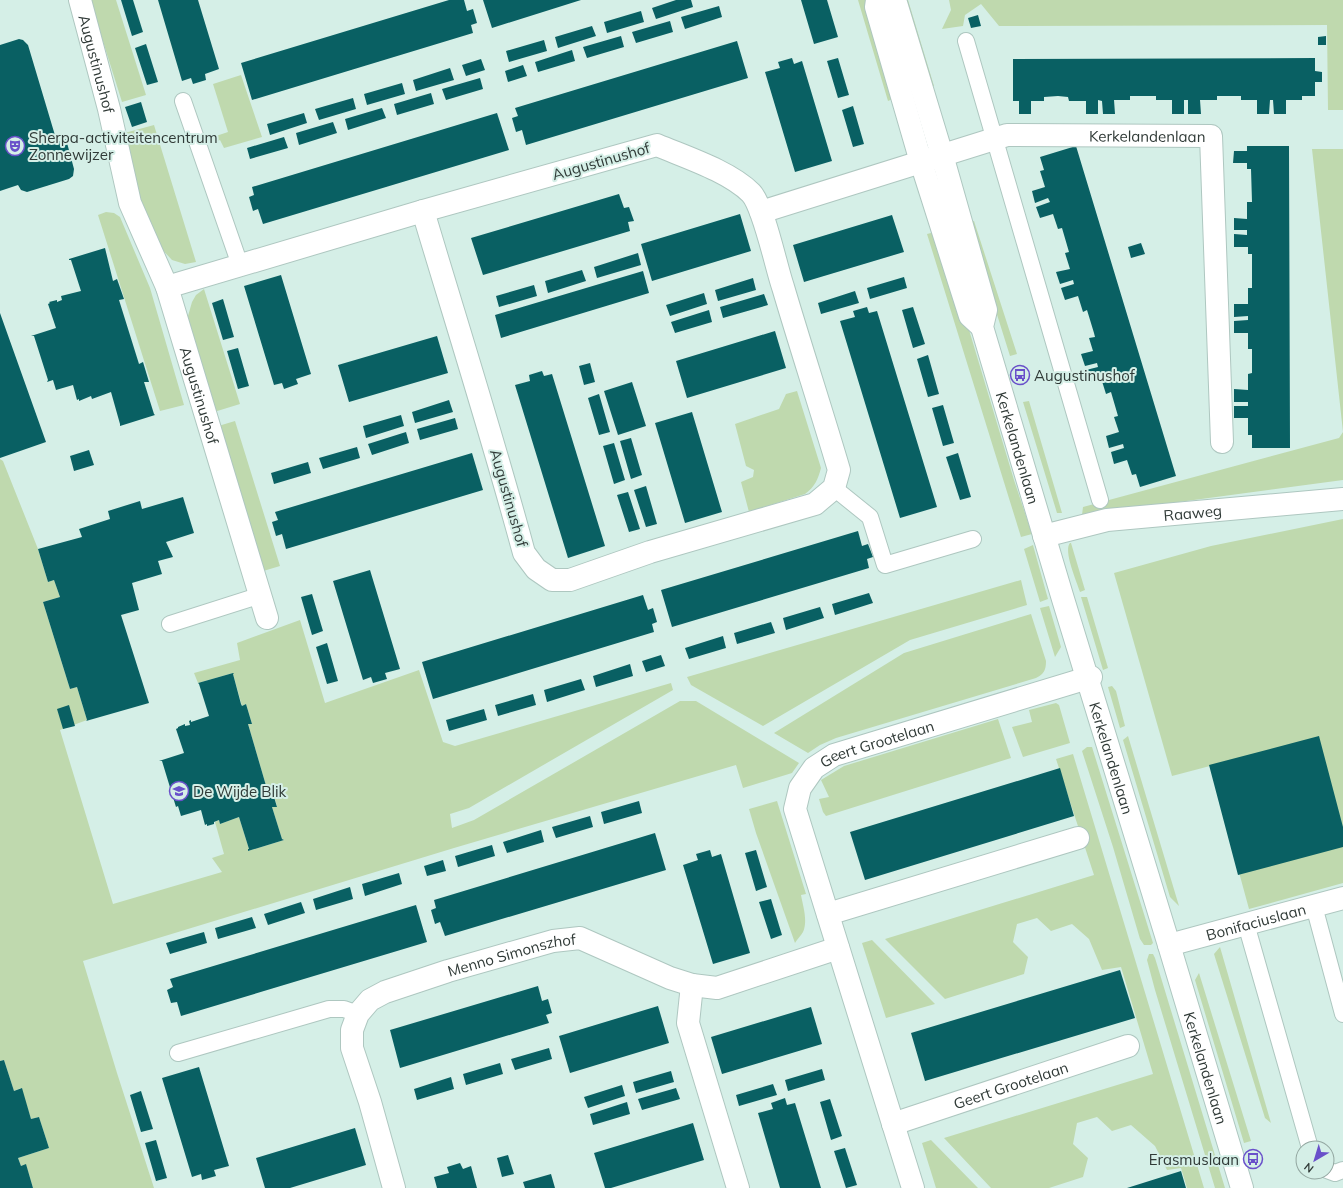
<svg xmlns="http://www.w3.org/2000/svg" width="1343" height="1188" font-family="Mulish,sans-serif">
  <rect width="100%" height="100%" fill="#d5efe7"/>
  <!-- green -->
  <path fill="#bfd9ae" d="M90 0H116L146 95 122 102Z
    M858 0H866L895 98 888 101Z
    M901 0H908L934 86 930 87Z
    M949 0H1343V110H1328L1327 25 999 26 981 4 965 15 963 26 942 29 951 10Z
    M241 75 262 137 224 148 220 140 212 143 210 138 228 132 213 84Z
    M154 125 196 262 185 264 172 260 157 244 132 185 121 134Z
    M1312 149H1343V480L1082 515 1083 507 1339 438 1343 432Z
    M106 212 114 213 120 217 150 288 184 405 160 411 98 215Z
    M974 221 1017 354 1010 356 968 222Z
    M935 232 964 313 1014 480 1032 534 1021 537 927 234Z
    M204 289 240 404 214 412 186 323 192 302 196 295Z
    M797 391 821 468C818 479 815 487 805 494L749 512 741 482 753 477 754 470 746 466 735 424 779 409 786 394Z
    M1029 401 1062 513H1057L1023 402Z
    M235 421 280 566 260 572 215 427Z
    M0 459 3 461 38 549 48 582 54 580 60 597 43 602 70 689 77 687 87 720 60 730 113 904 222 872 212 858 224 854 215 822 219 820 220 824 239 817 249 849 248 851 284 840 282 839 272 807 277 806 271 787 267 789 248 724H252L246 704 242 706 233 674V673L198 683 194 673 240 660 237 643 300 620 325 703 419 670 443 742 455 746 671 683 673 690 469 808 450 814 452 828 474 820 680 701H696L799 763 792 773 743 788 736 765 454 848 83 961 117 1073 154 1188H33L26 1165 21 1166 18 1158 49 1148 39 1117 31 1119 21 1088 14 1091 4 1060 0 1061Z
    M1343 519V883L1249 909 1210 766 1172 776 1114 573 1211 546Z
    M1070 543H1071L1085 590 1080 592C1077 582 1063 551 1070 543Z
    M1033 545 1048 599 1040 602 1024 549Z
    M1021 580 1027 605 910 640 763 726 691 685 687 677Z
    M1081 597H1087L1108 668 1103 670Z
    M1049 606 1061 647 1055 657 1040 608Z
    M1031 614 1046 661C1046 670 1044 674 1036 678L836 738 820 745 808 753 774 733 904 653Z
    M1112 686 1116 691 1125 726 1120 728 1108 687Z
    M1056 703 1059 705 1070 743 1023 757 1012 727 1032 722 1029 710Z
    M998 719 1011 758 826 816 823 812 819 799 829 797 821 780 844 766Z
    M1128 736 1179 906 1170 897 1123 740Z
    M1087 747H1092L1153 943 1151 945H1144L1140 939 1113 847 1082 751Z
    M1073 754 1204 1188H1187L1181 1168 1167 1170 1155 1146 1131 1125 1112 1131 1097 1117 1077 1123 1073 1144 1088 1158 1083 1177 1049 1188H991L944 1138 1153 1074 1121 967 1102 970 1089 939 1072 924 1051 931 1037 918 1017 924 1013 942 1028 957 1024 974 945 999 885 939 1094 875 1056 759Z
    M777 801 806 894 801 895C803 906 808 921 803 932 801 936 797 939 795 943L756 833 749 809Z
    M872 940 935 1004 886 1018 862 943Z
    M1220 947 1271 1123 1265 1118 1214 954Z
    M1149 954H1153L1155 958 1225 1188H1215L1155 990 1147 960Z
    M1199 973 1251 1141 1244 1143 1195 980Z
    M931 1140 978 1188H936L922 1143Z"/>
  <!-- building -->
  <path fill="#096063" d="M121 0H133L143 32 132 36Z
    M158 0H198L219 69 205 74 206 80 193 84 191 78 182 81Z
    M449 0H464L467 11 473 9 477 23 471 25 473 33 252 100 241 63Z
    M483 0H581L492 28Z
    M676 0H691L693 7 656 19 652 8Z
    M801 0H827L838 37 814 44Z
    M719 6 722 17 685 29 681 17Z
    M641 11 644 22 607 33 604 22Z
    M978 15 981 26 971 28 968 18Z
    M670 21 673 32 636 43 632 32Z
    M592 26 596 36 558 48 555 37Z
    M621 36 624 47 587 58 583 47Z
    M1326 36V45H1318V37Z
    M19 39 23 40 28 45 57 142 66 139 74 169 73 176 69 179 27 192 21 190 18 185 0 191V45Z
    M544 40 547 51 509 62 506 51Z
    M737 41 748 78 526 145 522 130 516 132 512 118 518 116 515 108Z
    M146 44 158 82 147 85 135 48Z
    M572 50 575 61 538 72 535 62Z
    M792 58 794 64 802 61 832 161 795 172 765 72 780 68 778 62Z
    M838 58 849 95 838 98 827 61Z
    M1315 58V71L1322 72V82H1315V96H1302V100H1286V114H1274L1273 100H1270L1269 114H1257V100H1241V96H1217V100H1200L1201 114H1188V100H1184V114H1172V100H1156V96H1130V100H1114L1115 114H1103L1102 101 1098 100V114H1086V101H1069L1068 97 1058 96 1044 97V101H1031V114H1019V101H1013V59Z
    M481 59 485 70 466 76 462 65Z
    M523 65 527 76 508 82 505 71Z
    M450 68 454 80 416 91 413 80Z
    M480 78 483 89 446 100 442 89Z
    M402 83 405 94 367 105 364 94Z
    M431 93 434 104 397 115 394 104Z
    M353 98 356 109 319 120 315 109Z
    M141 102 147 122 132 127 125 107Z
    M853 106 864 144 853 147 842 110Z
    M382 108 386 118 348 130 345 119Z
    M304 113 307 123 270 135 267 124Z
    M497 113 509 150 263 224 258 209 253 211 249 197 254 195 252 187Z
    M333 122 337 133 299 145 296 133Z
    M284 137 288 148 250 159 247 148Z
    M1076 146 1176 476 1140 487 1136 474 1132 475 1127 460 1114 464 1111 452 1124 448 1123 444 1109 448 1106 436 1119 432 1114 417 1118 416 1111 392 1106 394 1101 378 1089 382 1086 370 1098 367 1097 363 1085 366 1081 354 1093 351 1089 338 1095 337 1094 333 1087 310 1083 312 1078 296 1065 300 1061 288 1074 284 1073 280 1060 284 1056 272 1070 269 1065 253 1069 252 1062 228 1058 229 1053 214 1040 218 1036 207 1050 202 1048 198 1035 203 1032 191 1045 187 1040 171 1044 170 1040 157Z
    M1247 146H1289L1290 448H1252V435H1248V418H1234V406H1248V402H1234V389L1248 390V374L1252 373V349H1248V333H1234V321L1248 320V316L1234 317V304H1248V288H1252V254H1248V247H1234V234L1247 235V230H1234V218L1247 219V202H1252L1251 169H1247V163H1233L1234 151H1247Z
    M619 194 624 208 629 207 634 221 628 222 630 231 483 275 471 238Z
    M740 214 751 251 652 281 641 244Z
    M892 215 904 252 804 282 793 245Z
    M1141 243 1145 254 1131 258 1128 247Z
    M105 248 113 281 117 279 124 299 119 300 139 364 143 362 149 382H144L154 414 155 415 120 426V424L111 392 92 399 91 396 79 401V399L77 400 73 385 56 390 53 380 47 382 48 380 34 336H31L56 328 48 304 50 303 49 302 57 300V302L62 300 61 296 81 291 71 260H69V259Z
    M638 253 641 265 597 278 594 267Z
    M582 270 586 281 548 293 545 281Z
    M643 271 649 293 501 338 495 315Z
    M281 275 311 374 296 379 298 384 284 389 282 383 274 385 244 286Z
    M904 277 907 288 870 299 867 288Z
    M753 278 756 290 718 301 715 290Z
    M534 285 537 296 499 307 496 296Z
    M855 291 859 303 821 314 818 303Z
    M704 293 707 304 670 316 666 305Z
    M764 294 768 305 723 318 720 307Z
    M223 299 234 337 223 340 212 303Z
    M867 307 869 313 877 311 937 507 900 518 840 321 855 317 853 311Z
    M913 307 925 344 913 348 902 310Z
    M709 310 712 322 675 333 671 322Z
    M0 313 46 442 0 458Z
    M775 331 786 368 687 398 676 361Z
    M437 336 448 373 349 402 338 365Z
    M238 348 249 386 238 389 227 351Z
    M928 355 939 394 928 397 917 359Z
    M590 363 595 382 584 385 579 366Z
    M542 371 544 376 552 374 605 546 568 558 515 385 530 381 529 375Z
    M632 382 646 426 618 435 604 391Z
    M599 394 610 432 599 435 588 398Z
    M449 400 453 412 415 423 412 412Z
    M943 405 954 443 943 446 932 408Z
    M692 412 722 512 685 523 655 423Z
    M401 415 404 426 366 438 363 426Z
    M455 418 458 429 420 440 417 429Z
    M406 432 409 443 372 455 368 444Z
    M631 438 642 475 631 479 620 441Z
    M614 443 625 480 614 484 603 446Z
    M357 447 360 458 323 469 319 458Z
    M89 450 94 465 74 471 70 456Z
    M472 453 483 490 286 549 282 534 276 536 272 522 278 520 275 512Z
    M958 453 971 497 960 500 946 457Z
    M308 462 311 473 274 484 271 473Z
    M646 486 657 524 646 527 634 490Z
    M628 492 640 529 629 532 617 495Z
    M183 497 194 533 166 542 173 557 158 561 162 574 132 583 139 610 121 615 149 703 86 721 87 720 77 687 70 689 43 602 60 597 54 580 48 582 38 549 82 537 79 529 110 519 108 511 140 501 142 509Z
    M858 531 862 546 868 544 873 557 867 559 869 568 672 627 661 590Z
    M370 570 400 669 385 673 387 679 373 683 371 677 363 680 333 581Z
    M869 593 873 603 835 615 832 604Z
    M312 594 323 631 312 635 301 597Z
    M643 595 648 610 653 608 657 622 652 624 654 632 433 699 422 662Z
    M820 607 824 618 786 630 783 618Z
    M771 622 775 633 737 644 734 633Z
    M723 636 726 648 689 659 685 648Z
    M327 643 338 681 327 684 316 647Z
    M661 655 665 666 646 672 642 661Z
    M630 664 633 676 596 687 593 676Z
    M233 673 234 674H233L241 704 242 706 246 704 252 724H248L267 789 271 787 277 807H272L282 839 284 840 248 851V849H249L239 817 220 824 219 820 214 822V824L207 826V824L205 825 201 810 181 816 178 806 176 807 162 761H159L184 753 176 729 178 728V727L185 724V726L190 725 189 721 191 720V722L209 716 199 684 198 683Z
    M581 679 585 690 547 702 544 690Z
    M533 694 536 705 498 716 495 705Z
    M69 705 75 726 63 729 57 709Z
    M484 709 487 720 449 731 446 720Z
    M1319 736 1343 827V847L1238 875 1209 765Z
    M1060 768 1074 816 865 880 850 832Z
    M639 801 642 813 604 824 601 812Z
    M590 816 593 827 556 838 552 827Z
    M541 830 544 842 507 853 503 842Z
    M655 833 666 870 445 936 440 922 435 924 431 910 436 908 434 900Z
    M492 845 495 856 458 867 455 856Z
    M710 850 712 857 721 854 750 953 713 964 683 865 698 860 696 854Z
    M756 850 767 887 756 891 745 853Z
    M443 860 446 871 427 876 424 866Z
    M399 873 402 884 365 896 362 884Z
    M350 887 353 899 316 910 313 899Z
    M771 899 782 935 771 939 759 902Z
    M301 902 305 913 268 925 264 914Z
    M416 905 427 942 181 1016 177 1002 171 1003 167 990 173 987 170 979Z
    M252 917 256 928 218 939 215 928Z
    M204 932 207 943 170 954 166 943Z
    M1120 970 1135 1018 925 1081 911 1033Z
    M538 986 542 1001 548 999 552 1013 546 1015 549 1023 400 1068 390 1030Z
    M658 1006 669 1043 570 1073 559 1036Z
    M811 1007 822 1044 722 1074 711 1037Z
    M549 1048 552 1059 515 1070 511 1059Z
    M4 1060 14 1091 22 1088 31 1119 39 1117 49 1148 18 1158 21 1166 26 1164 33 1188H0V1061Z
    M500 1063 503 1074 466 1085 463 1074Z
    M199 1067 229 1166 214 1170 216 1176 202 1180 201 1174 192 1177 162 1078Z
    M822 1069 825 1080 788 1091 785 1080Z
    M671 1071 674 1082 636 1093 633 1082Z
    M451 1077 454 1089 417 1100 414 1089Z
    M773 1084 777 1095 739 1106 736 1095Z
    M622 1085 625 1096 588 1108 584 1097Z
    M676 1088 680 1099 642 1110 638 1099Z
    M141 1091 153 1129 141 1132 130 1095Z
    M785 1098 787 1105 795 1103 821 1188H780L758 1113 773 1109 771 1103Z
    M830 1099 842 1136 831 1140 820 1102Z
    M627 1102 630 1114 593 1125 590 1114Z
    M693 1123 704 1160 611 1188H605L594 1153Z
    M355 1128 366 1165 290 1188H265L256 1158Z
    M156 1140 167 1178 156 1181 145 1143Z
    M845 1148 857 1185 846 1188 834 1151Z
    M508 1155 514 1174 502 1177 497 1158Z
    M460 1163 463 1169 471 1166 477 1188H437L434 1177 449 1173 447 1167Z
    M1181 1171 1186 1188H1127Z
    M551 1174 555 1188H525L523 1182Z"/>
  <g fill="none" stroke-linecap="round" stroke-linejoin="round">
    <defs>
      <path id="lane" d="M966 41 1100 500
        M183 101 240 265
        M834 488 870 517 885 565 973 539
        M170 624 261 595
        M1314 906 1343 1014
        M1246 924 1310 1148
        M178 1053 329 1009H344L358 1014
        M1327 1170 1335 1173 1343 1170"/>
      <g id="street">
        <path id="s1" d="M80 0 109 109 130 203 167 287 267 618"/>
        <path d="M657 145C685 157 729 171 751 193 764 207 776 267 783 287 801 348 821 409 839 470L834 488 815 504 650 552 570 580H552L536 569 524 553C493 438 457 325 423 211Z"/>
        <path id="s2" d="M761 212 1007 135 1211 136 1222 442"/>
        <path d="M167 287 423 211"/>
        <path id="s3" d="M1044 536 1107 520 1343 499"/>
        <path d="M828 914 1078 838"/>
        <path id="s4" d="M1169 945 1343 898"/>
        <path d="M692 985 688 1023 738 1188"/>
        <path id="s5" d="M893 1124 1128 1046"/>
        <path id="s6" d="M394 1188 370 1102 352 1048V1030L358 1014 370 1000 385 992 448 971 553 941 580 938 670 978 692 985 717 988 838 948"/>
        <path id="s7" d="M913 1188 795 809 800 788 814 768 834 755 1091 677"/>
      </g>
      <g id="secondary">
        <path d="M877 0 876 7 921 162 970 316 982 327"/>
        <path id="s8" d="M894 0 896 3 942 155 986 310 982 327 1063 599 1169 945 1242 1188"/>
      </g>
    </defs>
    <!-- lane casing -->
    <use href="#lane" stroke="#aec7c0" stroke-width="18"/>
    <!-- street casing -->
    <use href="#street" stroke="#aec7c0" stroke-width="24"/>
    <!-- secondary casing -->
    <use href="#secondary" stroke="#aec7c0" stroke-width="24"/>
    <!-- lane -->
    <use href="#lane" stroke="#fff" stroke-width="16"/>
    <!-- street -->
    <use href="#street" stroke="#fff" stroke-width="22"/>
    <!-- secondary -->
    <use href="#secondary" stroke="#fff" stroke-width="22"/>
  </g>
  <!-- icons -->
  <defs>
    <symbol id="theatre-ring" viewBox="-11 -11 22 22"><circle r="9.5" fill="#d5efe7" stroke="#6950ca" stroke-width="1.5"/><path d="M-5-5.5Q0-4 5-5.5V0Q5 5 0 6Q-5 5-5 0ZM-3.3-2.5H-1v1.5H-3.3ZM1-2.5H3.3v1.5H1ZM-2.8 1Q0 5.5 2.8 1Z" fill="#6950ca"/></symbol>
    <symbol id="bus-ring" viewBox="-11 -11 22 22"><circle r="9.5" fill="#d5efe7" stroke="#6950ca" stroke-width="1.5"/><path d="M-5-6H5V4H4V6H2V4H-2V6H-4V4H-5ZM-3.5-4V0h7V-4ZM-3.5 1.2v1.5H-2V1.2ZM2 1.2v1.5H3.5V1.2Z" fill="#6950ca"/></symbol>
    <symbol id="school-ring" viewBox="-11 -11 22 22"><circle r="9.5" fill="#d5efe7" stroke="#6950ca" stroke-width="1.5"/><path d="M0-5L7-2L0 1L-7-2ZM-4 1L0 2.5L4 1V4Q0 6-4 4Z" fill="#6950ca"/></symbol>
  </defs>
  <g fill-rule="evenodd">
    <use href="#theatre-ring" x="4" y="135" width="22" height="22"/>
    <use href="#bus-ring" x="1009" y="364" width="22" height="22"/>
    <use href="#school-ring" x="168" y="780" width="22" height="22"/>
    <use href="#bus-ring" x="1242" y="1148" width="22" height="22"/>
  </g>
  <g text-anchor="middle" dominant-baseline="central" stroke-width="4" stroke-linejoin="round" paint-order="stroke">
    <!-- street labels -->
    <g font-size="15" fill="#303a37" stroke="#d5efe7">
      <text stroke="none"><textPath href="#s1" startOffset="66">Augustinushof</textPath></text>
      <text stroke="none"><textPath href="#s2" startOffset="398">Kerkelandenlaan</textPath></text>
      <text transform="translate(601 161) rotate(-16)">Augustinushof</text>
      <text stroke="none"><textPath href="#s1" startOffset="414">Augustinushof</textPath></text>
      <text stroke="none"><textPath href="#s8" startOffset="467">Kerkelandenlaan</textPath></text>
      <text transform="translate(509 498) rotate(74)">Augustinushof</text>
      <text stroke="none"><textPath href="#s3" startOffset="151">Raaweg</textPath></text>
      <text stroke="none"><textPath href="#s7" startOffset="511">Geert Grootelaan</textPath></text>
      <text stroke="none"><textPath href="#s8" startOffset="791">Kerkelandenlaan</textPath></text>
      <text stroke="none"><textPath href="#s4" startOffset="90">Bonifaciuslaan</textPath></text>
      <text stroke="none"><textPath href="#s6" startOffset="349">Menno Simonszhof</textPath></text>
      <text stroke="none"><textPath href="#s8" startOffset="1115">Kerkelandenlaan</textPath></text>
      <text stroke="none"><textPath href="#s5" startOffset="124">Geert Grootelaan</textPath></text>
    </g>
    <!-- poi labels -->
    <g font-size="15" fill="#303a37" stroke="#d5efe7" text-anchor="start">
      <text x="29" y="137">Sherpa-activiteitencentrum<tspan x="29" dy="17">Zonnewijzer</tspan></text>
      <text x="1034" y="375">Augustinushof</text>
      <text x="193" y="791">De Wijde Blik</text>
      <text x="1239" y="1159" text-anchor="end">Erasmuslaan</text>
    </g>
  </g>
  <!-- north arrow -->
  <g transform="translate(1315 1160) rotate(218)"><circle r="19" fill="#d5efe7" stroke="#93a7a1"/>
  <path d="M0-3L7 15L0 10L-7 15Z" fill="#6950ca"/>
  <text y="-6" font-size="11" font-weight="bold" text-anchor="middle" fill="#303a37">N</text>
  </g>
</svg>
